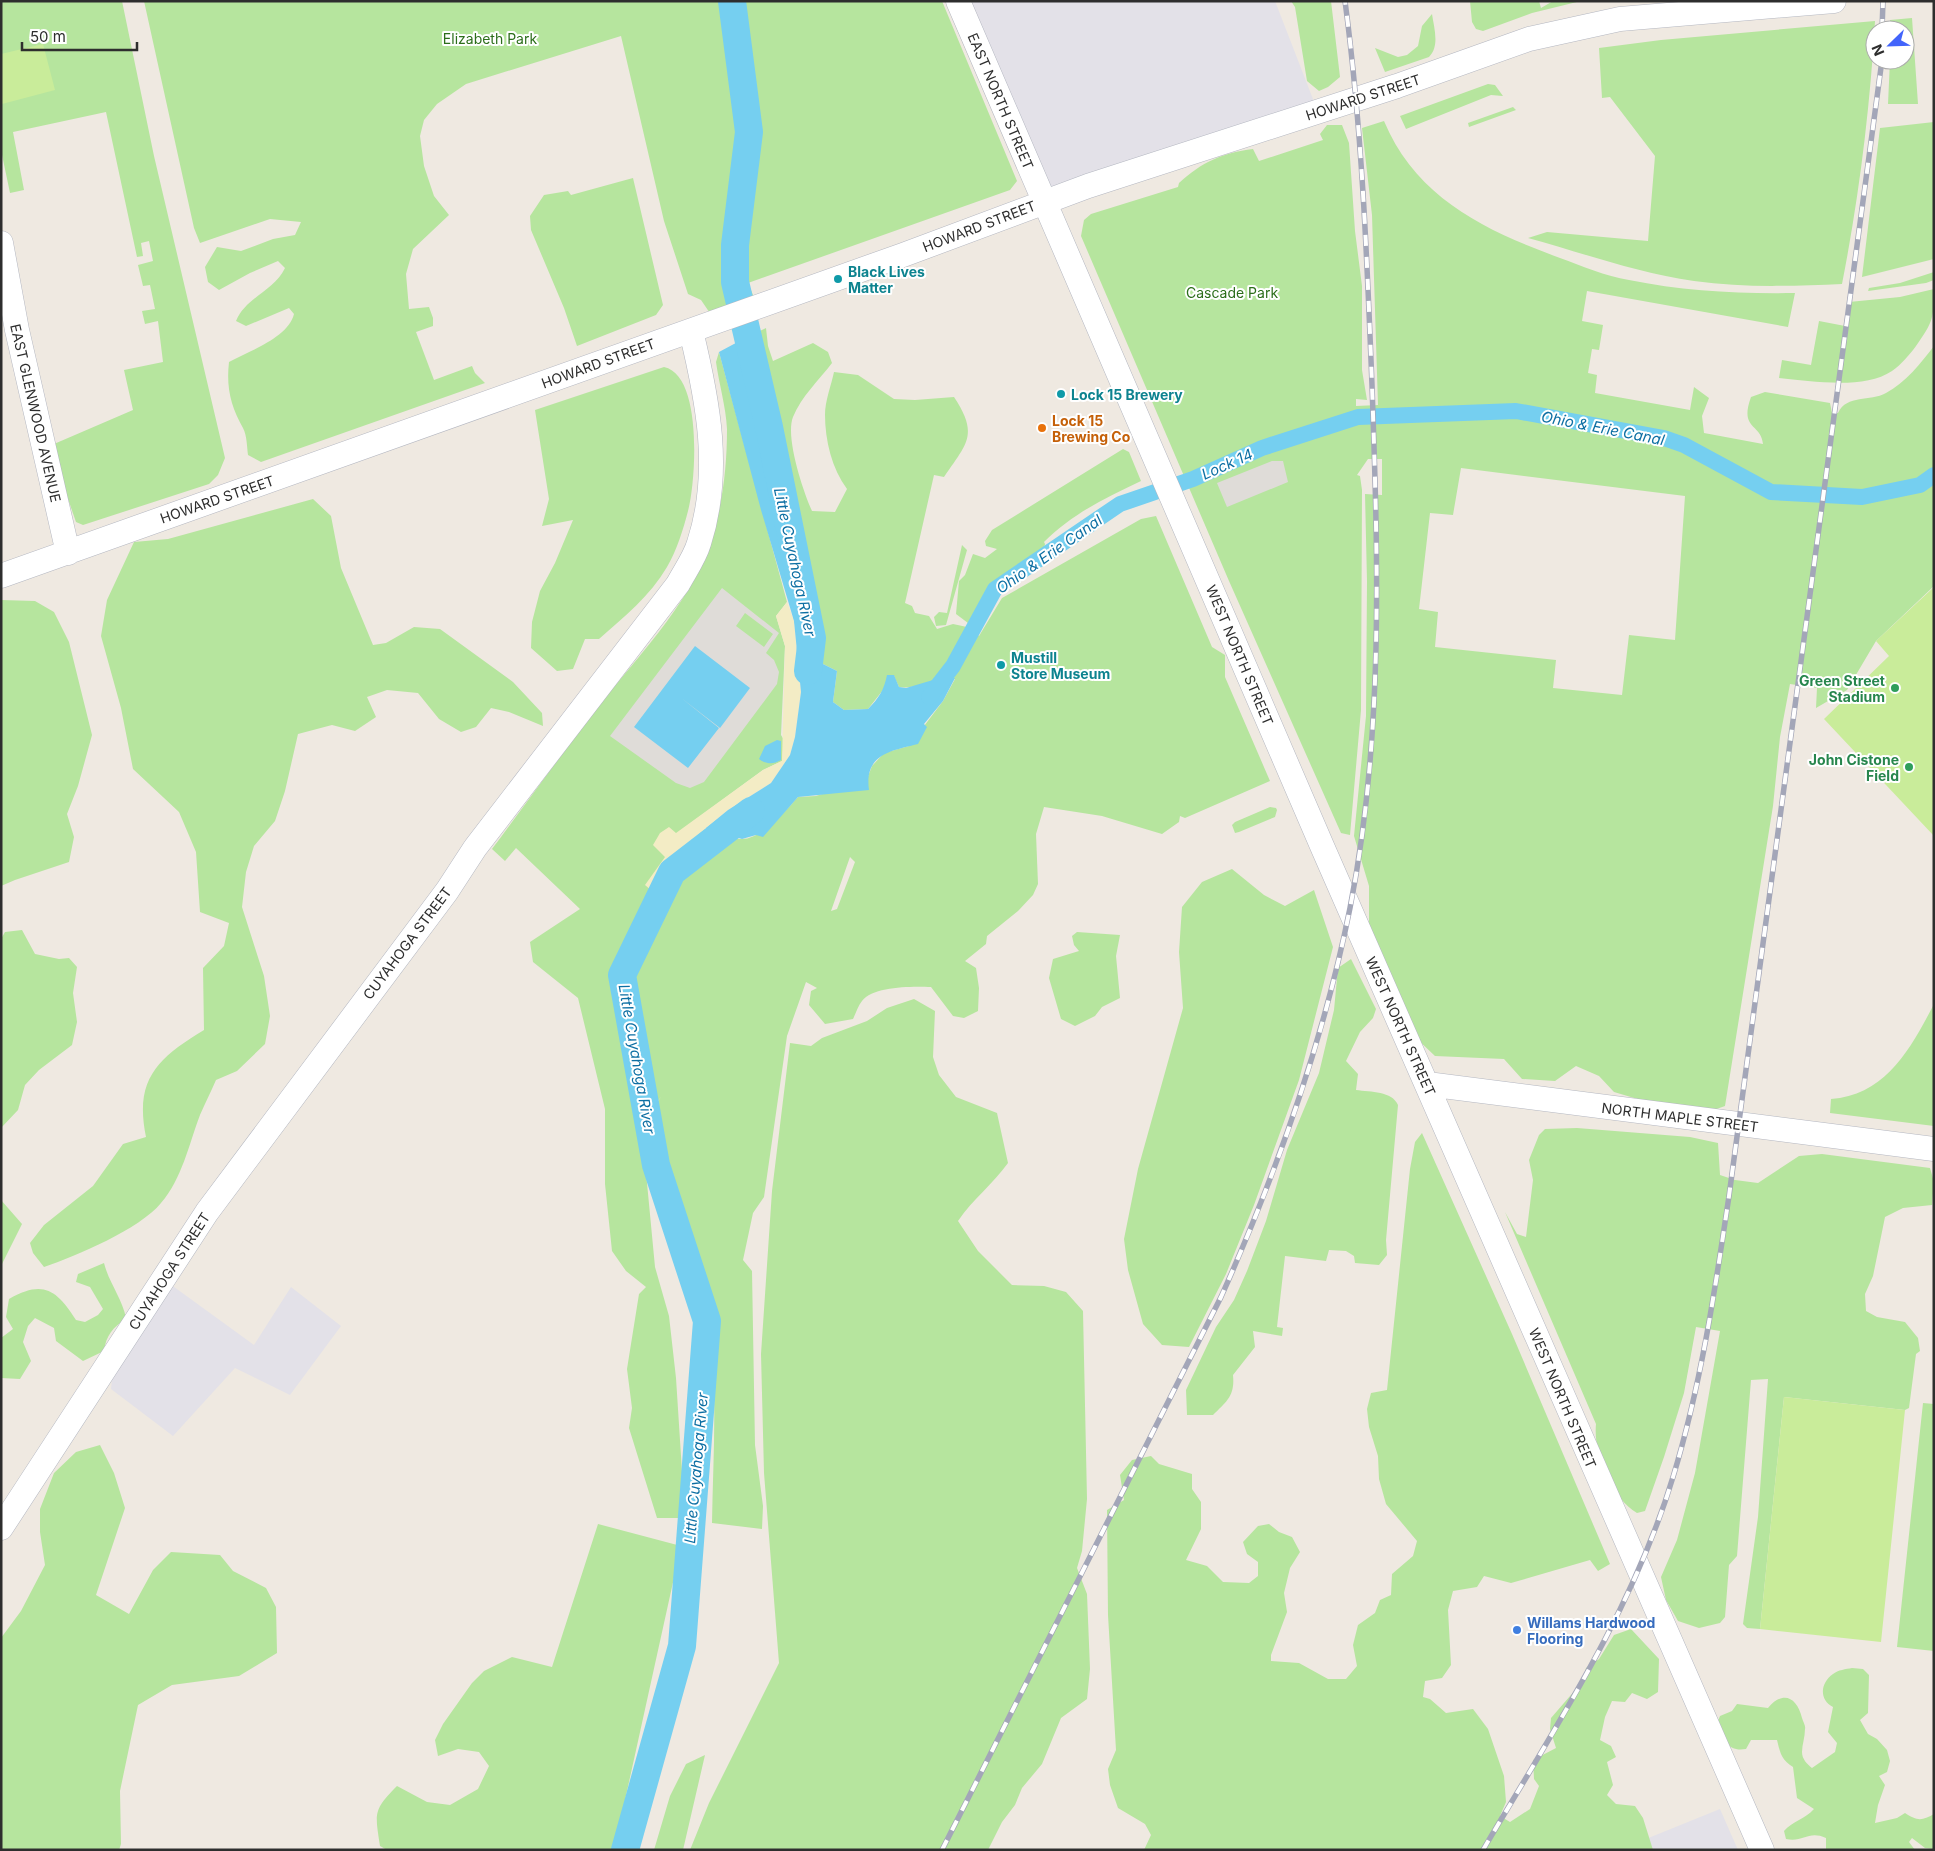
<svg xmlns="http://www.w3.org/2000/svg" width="1935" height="1851" font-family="Inter,sans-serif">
  <rect width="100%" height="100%" fill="#efe9e1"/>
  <!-- industrial -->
  <path fill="#e3e1e8" d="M957 1H1275L1318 112 1043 202Z
    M170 1284 254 1345 291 1287 341 1326 290 1395 235 1368 173 1436 111 1389 112 1379Z
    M1720 1809 1738 1850H1643L1641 1841Z"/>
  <!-- green -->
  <path fill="#b6e59e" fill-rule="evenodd" d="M1 1H122L154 156 225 458 218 475 209 484 83 525 76 522 67 496 54 444 133 410 124 370 163 362 158 321 145 324 142 311 155 309 150 285 143 286 138 265 153 261 149 241 141 243 143 256 137 257 106 112 13 132 24 190 10 193 1 150Z
    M144 1H942L1017 181 1010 190 748 283 758 307 716 322 701 300 688 294 664 221 621 36 466 84 437 104 424 120 420 136 424 166 434 196 449 215 413 249 406 274 409 309 429 307 433 318V326L416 332 434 380 472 366 475 373 485 383 261 462 248 455C247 448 247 435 243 428 231 407 226 388 229 362 249 351 288 338 294 314L289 308 246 326 236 321C246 297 274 291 285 268L278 261 250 273 219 290 208 282 205 267 217 247 241 251 273 239 295 235 301 222 270 219 200 243 194 228Z
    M1291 1H1331L1340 77 1328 87 1319 91 1307 81 1295 7Z
    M1470 1H1539L1541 8 1553 1H1581L1532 13 1483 31 1476 29 1472 22Z
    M1432 14C1434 28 1440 46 1429 57L1385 72 1375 48 1398 57 1407 55 1418 46 1422 26Z
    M1912 18 1918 104H1888L1890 60H1905V30H1890V20Z
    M1875 21C1870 109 1859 197 1842 284 1793 286 1743 288 1694 281 1637 273 1583 253 1528 238L1547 232 1648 241 1655 156 1610 97 1602 98 1599 48 1661 40Z
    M1488 84 1495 85 1503 96 1491 95 1406 129 1400 116Z
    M1513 107 1516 110 1469 127 1468 123Z
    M1384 121C1416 198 1486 231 1560 258 1582 266 1605 276 1629 280 1683 291 1739 294 1795 293L1788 327 1587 291 1582 321 1603 325 1599 350 1592 349 1588 373 1597 375 1595 393 1690 410 1694 387 1709 398 1702 416 1704 433 1763 444C1761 423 1739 430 1751 397L1765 392 1830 403 1832 413H1838C1847 394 1870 402 1886 393 1905 383 1921 363 1934 346V586L1876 641 1847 690 1816 708 1817 688 1790 684 1780 737 1773 806 1725 1106 1708 1112 1641 1100 1614 1092 1599 1076 1576 1066 1555 1081 1522 1079 1504 1059 1435 1056 1415 1037 1369 934V886L1354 836 1366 716 1367 581 1365 494 1382 495V459H1368L1357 475 1360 476 1362 490 1361 710 1350 835 1341 833 1229 581 1081 236 1084 220 1091 214 1178 187 1179 183C1202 162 1222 153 1253 149L1259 161 1323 140 1320 134 1327 125H1342L1349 143 1355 231 1362 286V370L1367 400 1356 399V406L1378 405 1372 215 1362 128ZM1461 468 1685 496 1675 640 1629 635 1622 695 1553 688 1556 660 1435 647 1438 612 1419 609 1430 513 1453 515Z
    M1934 122V259L1862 277 1880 128Z
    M633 178 663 305 656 315 577 346 564 308 531 230 530 216 544 195 568 191 571 195Z
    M1934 272V280L1926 283 1868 291 1869 288 1900 283Z
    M1934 289C1934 318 1933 322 1916 346 1910 354 1901 365 1892 371 1864 390 1812 381 1779 378L1782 360 1811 365 1819 321 1845 326 1849 302 1900 297Z
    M766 328 768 346 773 361 813 343 828 352 832 363C819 380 801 397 793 417 785 437 803 491 812 511L835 512 847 489C832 469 825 440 825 415 825 401 831 386 834 372L858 375 894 399 915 400 954 397C979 435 967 443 944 477L934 475 905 603 912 606 915 613 929 616 937 629 953 624 967 627 979 636 1002 598 1141 519 1156 516 1212 647 1225 655V677L1270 781 1185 818 1180 816 1179 822 1162 834 1102 816 1044 807 1036 834 1038 884 1033 895 1018 911 987 936 986 944 965 961 976 968 979 988 978 1011 964 1018 953 1016 931 987C913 986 873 986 862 1001 858 1006 856 1013 853 1019L825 1024 809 1005 811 991 817 988 806 982 787 1036 764 1197 753 1213 743 1260 752 1271 755 1445 763 1506 762 1529 712 1523C713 1458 718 1390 709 1326L707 1333V1321L656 1165 647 1116 661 1097 641 1120 655 1267 669 1316 676 1378 685 1518H657L629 1428 632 1408 627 1369 639 1294 646 1287 626 1271 612 1251 605 1184V1109L578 998 533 962 530 942 580 909 516 848 505 861 492 849C527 802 561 755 596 709 641 652 699 596 716 523 724 493 727 460 727 429 726 407 719 384 716 362L719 352 787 602 776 616 785 646 781 735 784 740 782 761 763 770 684 828C709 826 720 837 740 839 761 841 786 810 798 797L816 796 867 779 872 766 884 753 909 746 943 701 955 679C936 677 917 690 899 687L894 676 868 709 844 710 833 702 837 671 821 663 812 638 747 337ZM850 857 855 862 837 909 831 911Z
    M664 367C703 375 696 481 688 511 683 530 677 550 667 567 650 596 624 617 599 639H585L573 669 557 671 531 648 532 622 540 591 555 563 573 520 542 526 549 499 535 410Z
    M1123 449 1129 452 1141 481C1105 498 1072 514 1044 542L1045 544 1041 563 1025 577 1012 581 992 602 983 619 968 623 956 614 959 581 965 575 973 554 985 558 997 549 986 546 985 541 992 530Z
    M313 499 331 516 341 568 373 645 386 643 414 627 440 629 513 682 542 713 543 726 509 712 491 708 476 727 461 732 439 719 418 693 387 690 367 697 376 717 355 731 332 725 298 734 285 791 275 821 254 846 246 872 242 907 264 976 270 1016 265 1044 237 1071 216 1080C211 1092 205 1103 200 1115 189 1144 182 1179 161 1203 140 1229 76 1256 44 1267L33 1253 30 1243 44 1225 93 1186 123 1144 146 1137C134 1079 158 1058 204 1030L203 968 224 946 229 923 200 912 196 852 179 812 133 769 121 708 101 636 107 600 134 542 168 539Z
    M962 545 967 550 946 625 936 626 934 617 939 612 947 613Z
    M1 600 35 601 54 612 69 642 92 735 78 786 67 814 74 837 69 862 15 880 1 886Z
    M1270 807 1276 808 1277 810 1275 817 1239 832 1235 833 1232 825 1235 822Z
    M1232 869 1264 895 1285 906 1314 890 1333 947 1299 1080 1254 1205 1226 1274 1189 1347 1162 1345 1143 1324 1128 1270 1124 1239 1138 1169 1183 1008 1179 952 1182 907 1202 882Z
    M22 930 35 954 59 959 69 958 77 967 73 993 77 1022 72 1045 39 1070 25 1085 18 1110 1 1128V939L5 932Z
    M1077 932 1120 935 1116 956 1120 998 1102 1007 1095 1016 1075 1026 1061 1019 1049 978 1053 959 1079 951 1074 945 1072 936Z
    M1351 959 1376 1009 1373 1018 1360 1032 1346 1061 1358 1074 1356 1090C1371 1092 1392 1091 1398 1105L1386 1240 1387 1255 1379 1265 1355 1263 1354 1256 1346 1251 1329 1250 1326 1261 1285 1256 1277 1327 1283 1328 1282 1336 1253 1331 1255 1347 1233 1375C1235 1396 1227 1401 1213 1415H1187L1186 1390 1216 1327 1234 1300 1247 1271 1266 1221 1287 1150 1319 1073 1334 1010 1338 968Z
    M914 999 935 1011 933 1057 939 1075 956 1097 997 1113 1008 1163C993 1184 973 1199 958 1221L978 1251 1012 1285 1044 1286 1066 1292 1083 1311 1087 1499 1082 1551 1077 1568 1087 1594 1090 1669 1087 1699 1061 1718 1042 1764 1022 1788 1015 1805 1002 1822 988 1850H690L709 1803 779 1663 764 1473 761 1354 772 1191 790 1043 811 1046 822 1038 867 1021 887 1008Z
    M1934 1004V1126L1830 1113 1831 1099C1886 1095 1911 1048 1934 1004Z
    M1577 1128 1690 1137 1718 1143 1720 1175 1735 1180 1758 1183 1799 1156 1822 1154 1930 1168 1934 1182 1932 1205 1903 1208 1885 1217 1873 1276 1865 1294 1866 1311 1877 1317 1905 1322 1918 1338 1920 1351 1916 1354 1909 1408 1905 1410 1784 1397 1760 1629 1747 1628 1743 1624 1758 1517 1768 1379 1751 1380 1737 1556 1729 1565 1725 1617 1720 1623 1699 1628 1678 1621 1666 1600 1661 1577 1677 1540 1695 1473 1720 1331 1696 1327 1684 1393 1664 1457 1645 1511 1637 1513C1611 1497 1593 1454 1596 1424L1505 1212 1517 1234 1526 1237 1533 1180 1529 1160 1539 1135 1545 1129Z
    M1422 1133 1512 1334 1610 1564 1598 1571 1590 1560 1511 1583 1484 1576 1477 1587 1453 1591 1448 1610 1451 1665 1442 1678 1425 1681 1423 1697 1430 1699 1446 1713 1473 1709 1488 1729 1504 1776 1506 1802 1500 1816 1510 1822 1530 1809 1539 1786 1534 1779 1533 1760 1556 1748 1550 1729 1551 1718 1583 1681 1586 1668 1599 1659 1614 1635 1631 1629 1659 1659 1658 1692 1647 1699 1632 1693 1625 1702 1612 1701 1605 1717 1600 1740 1611 1746 1616 1757 1607 1762 1613 1785 1607 1795 1616 1804 1635 1806 1643 1818 1653 1850H1144L1151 1835 1145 1824 1118 1808 1110 1785 1108 1769 1116 1750 1108 1615 1107 1510 1124 1500 1120 1475 1132 1460 1151 1456 1159 1464 1192 1474V1489L1201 1502V1529L1186 1560 1207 1566 1223 1582 1249 1583 1258 1576V1562L1247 1554 1243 1542 1258 1526 1269 1524 1279 1532 1292 1537 1300 1552 1290 1568 1284 1593 1287 1612 1271 1655V1661L1299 1663 1328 1679H1346L1357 1666 1353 1645 1358 1625 1375 1613 1380 1600 1391 1595 1392 1574 1413 1556 1417 1541 1386 1504 1379 1479 1378 1456 1369 1427 1367 1409 1371 1393 1387 1390 1410 1169 1415 1142Z
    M1 1200 22 1224 1 1266Z
    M104 1263C109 1283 122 1298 126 1318 113 1328 106 1335 104 1351L83 1361 56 1341 54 1328 35 1318 28 1326 23 1342 31 1361 20 1379 1 1378V1338L13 1329 6 1317 9 1299C43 1280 56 1289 76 1320L85 1322 98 1315 103 1309 90 1287 76 1282 78 1274Z
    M1923 1403 1934 1404V1651L1897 1647Z
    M100 1445 114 1473 125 1508 96 1595 129 1614 153 1570 171 1552 220 1555 233 1571 266 1588 276 1607 277 1653 239 1676 172 1685 138 1705 120 1791 121 1844 119 1850H1V1638L21 1611 45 1565 40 1532V1509L54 1473 76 1452Z
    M598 1524 681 1546 614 1850H387L380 1846C375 1813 373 1810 397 1786L427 1802 450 1805 478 1789 489 1766 479 1752 458 1749 438 1756 435 1740 443 1724 472 1683 484 1671 512 1657 552 1667Z
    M1852 1668 1863 1669 1869 1675 1868 1713 1860 1720 1868 1734 1877 1739 1887 1750 1890 1761 1887 1772 1879 1776 1885 1785 1878 1805 1875 1823 1897 1818 1905 1813C1917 1821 1922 1821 1934 1814V1849L1925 1848 1912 1838 1909 1842 1915 1850H1826V1838C1808 1830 1803 1843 1786 1839L1784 1831C1793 1821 1805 1819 1814 1809L1797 1798 1793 1767C1781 1760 1780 1752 1777 1740H1751L1746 1749C1729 1752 1724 1741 1715 1728L1720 1716 1732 1711 1737 1704 1768 1708C1783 1690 1797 1697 1802 1718 1803 1722 1806 1726 1805 1729 1805 1737 1802 1745 1802 1752 1802 1759 1807 1764 1812 1768L1835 1752 1837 1743 1828 1732 1833 1707C1819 1700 1820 1683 1833 1674 1838 1670 1846 1669 1852 1668Z
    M705 1755 683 1850H654L670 1796 686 1764Z"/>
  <!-- sand -->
  <path fill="#f3ecc5" d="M787 602 794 621 801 692 795 737 790 755 771 783 728 810 698 835 679 871 652 891 645 885 665 857 653 845 660 833 669 827 676 833 763 770 782 761 785 646 776 616Z"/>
  <!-- pitch -->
  <path fill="#c9ec9a" d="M43 44 55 90 2 104 1 54Z
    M1934 587V836L1824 719 1889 656 1876 641Z
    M1784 1397 1905 1410 1881 1642 1760 1629Z"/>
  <!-- plaza -->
  <path fill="#dfdcd8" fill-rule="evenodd" d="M1272 461H1283L1288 482 1227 507 1217 483Z
    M722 588 779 633 766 653 774 660 779 672 777 684 704 782 690 788 676 783 610 736ZM745 613 773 634 764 647 736 626Z"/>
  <!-- water -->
  <path fill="#75cff0" d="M747 337 812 638 821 663 837 671 833 702 844 710 868 709C879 698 884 690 887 675H894L899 687 906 688 933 680 955 678 943 701 924 724 927 727 918 744C891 751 864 754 869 790L798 797 763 837 756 835 742 839 706 828 728 810 771 783 790 755 795 737 801 692 794 621 761 510 719 352Z
    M695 646 750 688 720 728 680 697 719 728 688 768 634 727Z
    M777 740 781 741V760C774 764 766 765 759 759L765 746Z"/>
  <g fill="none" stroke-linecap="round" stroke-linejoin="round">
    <!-- canal -->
    <path stroke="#75cff0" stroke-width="16" d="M929 697 953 666 995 589 1120 504 1193 479 1262 448 1358 417 1516 411 1664 438 1684 445 1771 492 1862 497 1920 485 1934 475"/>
    <!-- river -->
    <path stroke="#75cff0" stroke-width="28" d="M732 1 749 132 735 245V282L769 427 812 638 808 671
      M625 1850 682 1646 707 1321 656 1165 622 975 672 872 751 811"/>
    <defs>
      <path id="secondary" d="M958 1 1322 846 1762 1850
        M1 243 17 330 68 553
        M1 576 903 255 1088 186 1397 86 1529 39 1620 19 1834 1
        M1427 1084 1934 1149
        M1 1528 207 1212 447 891 475 848 678 584C685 571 695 557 699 543 722 472 708 401 691 331"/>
    </defs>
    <!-- secondary casing -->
    <use href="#secondary" stroke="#b4b7c1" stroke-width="25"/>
    <!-- secondary -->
    <use href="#secondary" stroke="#fff" stroke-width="24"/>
    <defs>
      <path id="rail" d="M1882 30 1883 1
        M942 1850 1221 1297C1277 1172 1323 1043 1350 908 1384 736 1378 559 1372 385 1367 257 1362 129 1345 1
        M1483 1850C1553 1731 1633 1610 1673 1477 1701 1385 1715 1290 1729 1196L1882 60"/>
    </defs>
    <!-- rail casing -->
    <use href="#rail" stroke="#a3a6b8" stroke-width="5.5"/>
    <!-- rail -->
    <use href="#rail" stroke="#fff" stroke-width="4" stroke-dasharray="11" stroke-linecap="butt"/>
  </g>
  <!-- markers -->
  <g fill="#0f9aa8" stroke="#fff" stroke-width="2">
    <circle cx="838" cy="279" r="5"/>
    <circle cx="1061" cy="394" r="5"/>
    <circle cx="1001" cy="665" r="5"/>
  </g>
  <circle fill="#e8710a" stroke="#fff" stroke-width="2" cx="1042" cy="428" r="5"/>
  <g fill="#2e9e5b" stroke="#fff" stroke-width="2">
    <circle cx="1895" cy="688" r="5"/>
    <circle cx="1909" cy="767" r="5"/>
  </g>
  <circle fill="#3f7fe0" stroke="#fff" stroke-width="2" cx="1517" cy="1630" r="5"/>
  <g text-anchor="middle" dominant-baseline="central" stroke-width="4" stroke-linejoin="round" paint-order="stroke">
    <!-- park labels -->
    <g font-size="14" fill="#2c6e1b" stroke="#fff">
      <text x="490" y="38">Elizabeth Park</text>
      <text x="1232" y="292">Cascade Park</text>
    </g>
    <!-- street labels -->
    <g font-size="14" fill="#2e2e2e" stroke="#fff">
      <text transform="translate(1363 97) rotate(-18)">HOWARD STREET</text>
      <text transform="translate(1001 101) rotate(67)">EAST NORTH STREET</text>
      <text transform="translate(979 226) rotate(-21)">HOWARD STREET</text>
      <text transform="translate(598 363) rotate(-20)">HOWARD STREET</text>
      <text transform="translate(36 413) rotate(77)">EAST GLENWOOD AVENUE</text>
      <text transform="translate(217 499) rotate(-19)">HOWARD STREET</text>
      <text transform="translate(1240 655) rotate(67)">WEST NORTH STREET</text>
      <text transform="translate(407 943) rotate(-53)">CUYAHOGA STREET</text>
      <text transform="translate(1401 1026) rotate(66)">WEST NORTH STREET</text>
      <text transform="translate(1680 1117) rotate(7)">NORTH MAPLE STREET</text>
      <text transform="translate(169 1271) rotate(-57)">CUYAHOGA STREET</text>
      <text transform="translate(1563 1398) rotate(67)">WEST NORTH STREET</text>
    </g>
    <!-- culture labels -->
    <g font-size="14" font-weight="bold" fill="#0d838f" stroke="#fff" text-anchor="start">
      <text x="848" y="271">Black Lives<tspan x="848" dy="16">Matter</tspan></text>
      <text x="1071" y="394">Lock 15 Brewery</text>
      <text x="1011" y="657">Mustill<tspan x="1011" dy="16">Store Museum</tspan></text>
    </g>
    <!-- food labels -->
    <g font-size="14" font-weight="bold" fill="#c56008" stroke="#fff" text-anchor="start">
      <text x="1052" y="420">Lock 15<tspan x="1052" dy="16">Brewing Co</tspan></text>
    </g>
    <!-- leisure labels -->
    <g font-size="14" font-weight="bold" fill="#27864d" stroke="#fff" text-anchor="end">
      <text x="1885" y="680">Green Street<tspan x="1885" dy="16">Stadium</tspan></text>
      <text x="1899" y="759">John Cistone<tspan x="1899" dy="16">Field</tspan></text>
    </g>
    <!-- shop labels -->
    <g font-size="14" font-weight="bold" fill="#366cbe" stroke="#fff" text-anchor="start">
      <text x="1527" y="1622">Willams Hardwood<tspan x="1527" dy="16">Flooring</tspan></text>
    </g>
    <!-- water labels -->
    <g font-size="15" font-style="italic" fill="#0d6fa3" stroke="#fff">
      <text transform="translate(1603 428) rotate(11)">Ohio &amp; Erie Canal</text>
      <text transform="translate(1227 464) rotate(-24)">Lock 14</text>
      <text transform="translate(1049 554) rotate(-35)">Ohio &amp; Erie Canal</text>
      <text transform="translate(795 562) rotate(78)">Little Cuyahoga River</text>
      <text transform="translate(637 1059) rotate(80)">Little Cuyahoga River</text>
      <text transform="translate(696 1468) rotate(-85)">Little Cuyahoga River</text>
    </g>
  </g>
  <!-- border -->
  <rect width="1935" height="1851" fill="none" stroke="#2e2e2e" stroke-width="5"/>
  <!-- north arrow -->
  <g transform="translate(1890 45) rotate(247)"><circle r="24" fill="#ffffff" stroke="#ababab"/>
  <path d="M0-4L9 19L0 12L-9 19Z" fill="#4264fb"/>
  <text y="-8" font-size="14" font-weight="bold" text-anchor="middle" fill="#2e2e2e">N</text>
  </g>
  <!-- scale -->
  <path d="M22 42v8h115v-8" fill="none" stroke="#2e2e2e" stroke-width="2.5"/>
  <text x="30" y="42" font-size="15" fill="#2e2e2e" stroke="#ffffff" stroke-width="4" paint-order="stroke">50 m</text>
</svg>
